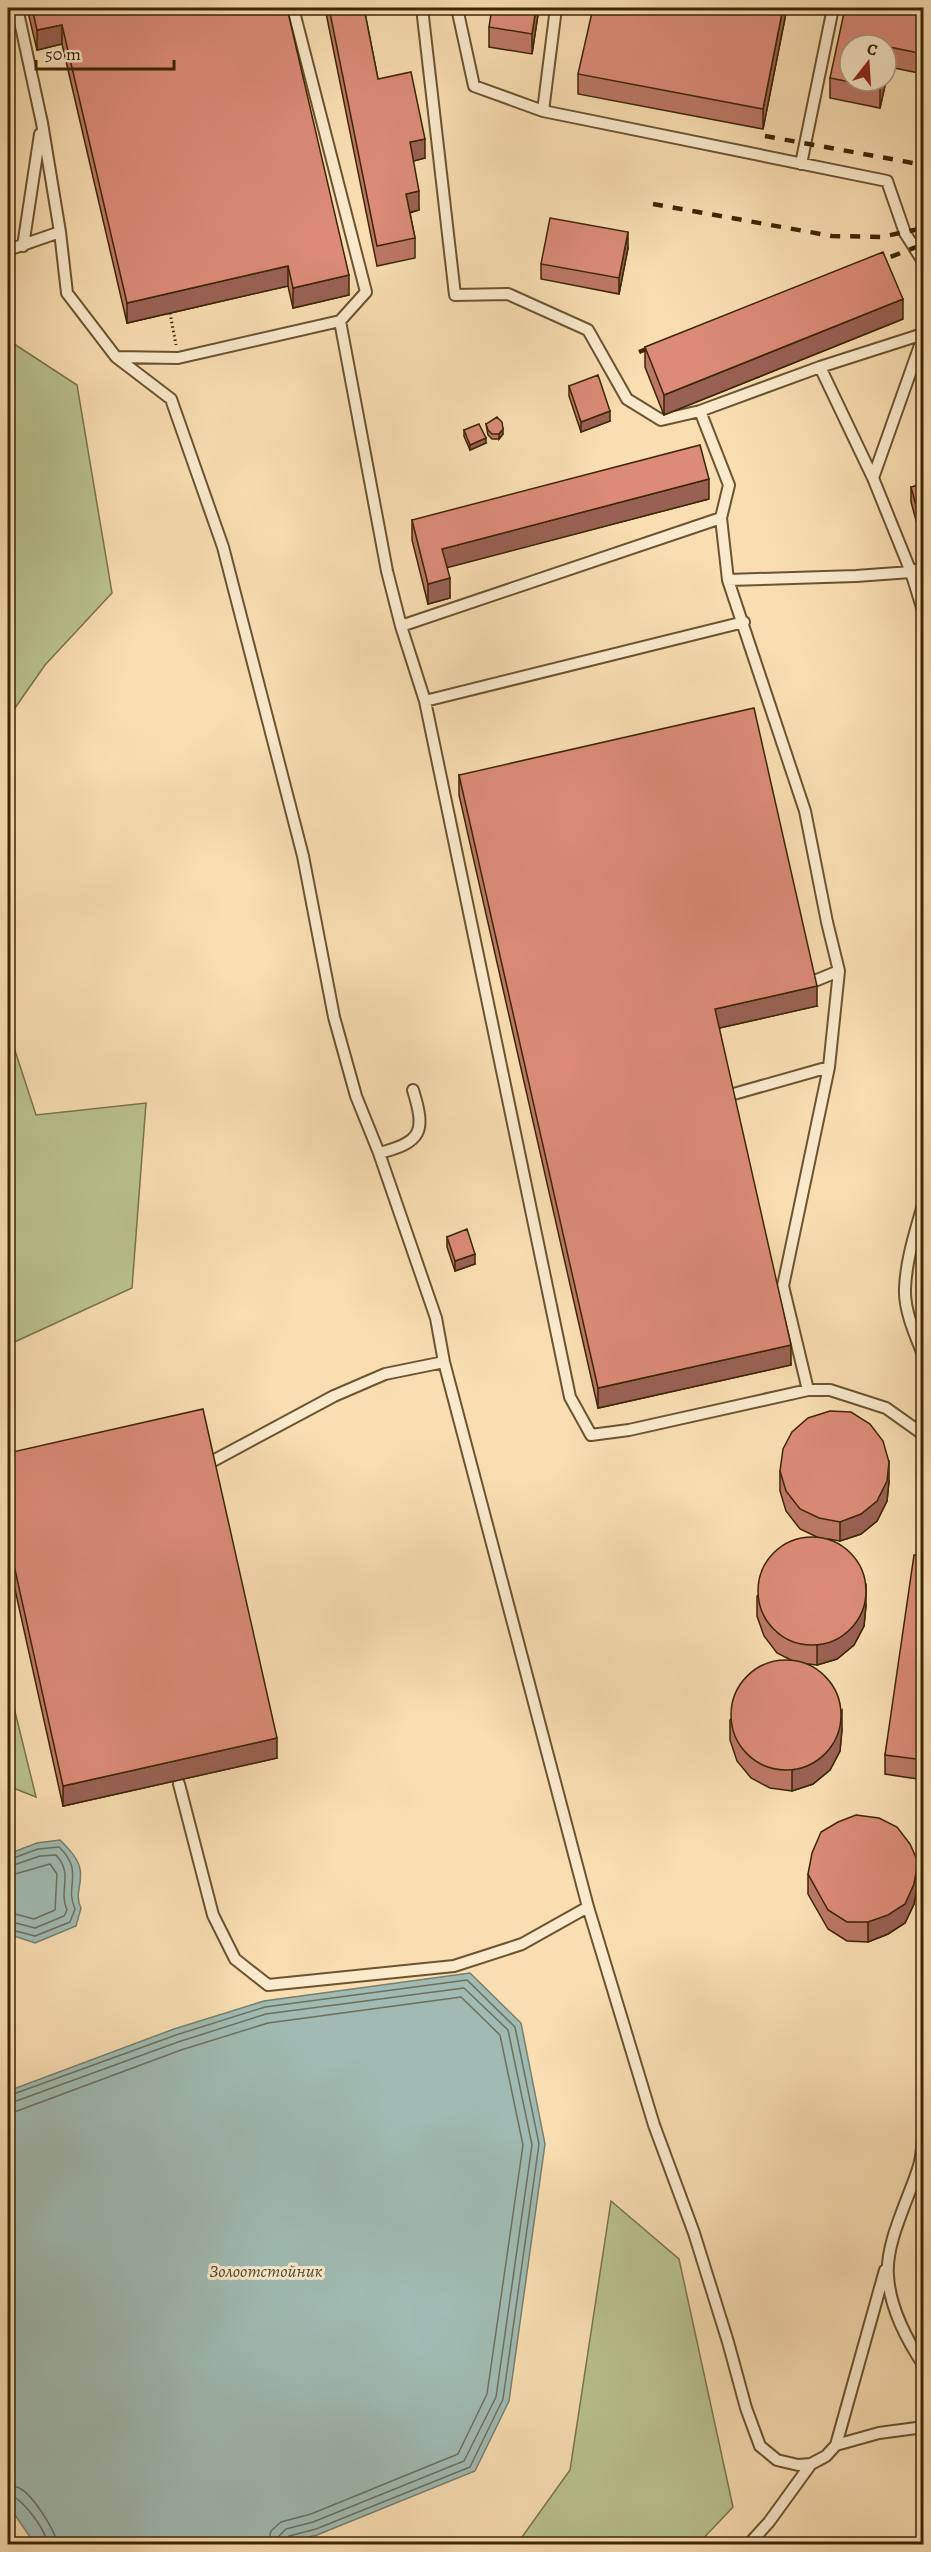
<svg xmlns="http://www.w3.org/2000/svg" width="931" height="2552" font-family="Alegreya,serif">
  <rect width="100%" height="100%" fill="#f8deb1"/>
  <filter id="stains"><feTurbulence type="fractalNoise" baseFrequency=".00333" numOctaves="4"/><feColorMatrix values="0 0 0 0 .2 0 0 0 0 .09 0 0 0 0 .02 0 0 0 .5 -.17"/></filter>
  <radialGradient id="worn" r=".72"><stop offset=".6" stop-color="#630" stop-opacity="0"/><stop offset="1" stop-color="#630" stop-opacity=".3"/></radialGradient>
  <!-- green -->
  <path fill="#b9c28e" stroke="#7a7449" stroke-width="1.5" d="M8 340 77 385 112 593 45 665 8 718Z
    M8 1029 36 1115 146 1103 132 1288 8 1345Z
    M8 1683 36 1797 8 1786Z
    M611 2201 679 2259 733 2507 698 2544H517L570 2470Z"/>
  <!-- water -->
  <path fill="#9fbbb3" stroke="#777f6d" stroke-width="1.5" d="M60 1840C68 1848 78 1858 80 1869 83 1883 74 1895 81 1908L76 1926 35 1943 8 1934V1854L37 1843Z
    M470 1973 521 2023 545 2144 509 2401 475 2471 317 2535 279 2544H35L8 2505V2091L174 2029 264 2001Z"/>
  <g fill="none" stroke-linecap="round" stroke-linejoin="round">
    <!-- shore -->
    <path stroke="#6e705c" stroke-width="1.5" d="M8 1860 38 1849 59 1847C85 1872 64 1885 75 1909L70 1922 35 1936 8 1929
      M8 1867 40 1856 56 1855C74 1874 58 1890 67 1910L64 1916 35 1928 8 1921
      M8 1876 50 1864 57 1874 55 1910 34 1919 8 1912
      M8 2096 176 2035 265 2007 467 1980 515 2027 539 2144 503 2399 470 2467 316 2529 289 2536 284 2544
      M8 2104 178 2042 266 2014 464 1988 508 2030 532 2145 496 2397 464 2461 313 2522 286 2529 279 2536 277 2544
      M8 2113 17 2111 181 2050 268 2023 461 1997 500 2035 523 2145 487 2394 458 2454 311 2514 281 2522 271 2531 268 2544
      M8 2486C13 2486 17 2486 21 2489 33 2496 56 2531 57 2544
      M8 2495C21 2496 47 2531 47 2544"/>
    <defs>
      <path id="service" d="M17 8 42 123 60 232 67 293 116 357 171 399 223 547 303 856 334 1017 356 1096 379 1153 436 1318 444 1362 588 1907 654 2125 694 2233 728 2342 746 2408 760 2446 777 2460 798 2465 811 2464 826 2456 836 2445 879 2433 924 2427
        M422 8 455 295 508 294 588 330 627 399 661 420 700 411 820 367 923 334
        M457 8 474 86 543 111
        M556 8 543 111 887 181 905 233 924 263
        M801 164 833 8
        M23 246 40 134
        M8 250 60 232
        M340 321 387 571 401 626 425 701 570 1397 591 1435 629 1430 808 1390H830L886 1408 924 1435
        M116 357 178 358 340 321 366 292 293 8
        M700 411 729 485 721 518
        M873 478 924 334
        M924 567 911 572 924 614
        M728 580 856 576 911 572 873 478 820 367
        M401 626 721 518 728 580 805 811 827 922 839 971 829 1067 783 1286 808 1390
        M425 701 744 622
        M812 982 839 971
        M730 1095 829 1067
        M379 1153C422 1142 426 1132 413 1090
        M924 1201C916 1230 906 1259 905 1289 904 1311 916 1337 924 1357
        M211 1462 334 1396 385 1374 444 1362
        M179 1784 213 1915 235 1959 268 1985 454 1966 522 1944 588 1907
        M924 2132C922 2144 922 2158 918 2169 908 2200 885 2244 888 2276 890 2309 907 2340 924 2366
        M836 2445 885 2270
        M749 2544 769 2522 811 2464"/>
    </defs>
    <!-- service casing -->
    <use href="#service" stroke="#6b542f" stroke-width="14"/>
    <!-- path -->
    <path stroke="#3c2604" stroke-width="3" stroke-dasharray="1.5 3" stroke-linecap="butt" d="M170 313 176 345"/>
    <!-- service -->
    <use href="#service" stroke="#faeacc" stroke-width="10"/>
    <!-- rail -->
    <path stroke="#3c2604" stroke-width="4.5" stroke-dasharray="10 10" stroke-linecap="butt" d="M765 136 924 165
      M653 204 832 236 881 237 924 228
      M872 264 924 244
      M639 352 661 343"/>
  </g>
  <!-- wall -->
  <path fill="#bc7866" stroke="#3c2604" stroke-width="1.5" d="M27 8H287L349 295 293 308 288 286 127 323 62 44 37 50Z
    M325 8H364L378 79 425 158 413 161 419 210 410 213 415 238V258L377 266Z
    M539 8 532 54 489 47V27Z
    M787 8 763 129 578 94V74Z
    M924 8V74L889 67 886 79V45V81L880 108 830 98V78Z
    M628 248 619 294 541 279V264Z
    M903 319 664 415 645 367V347Z
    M569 386 610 421 581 432 569 396Z
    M486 424 503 434 499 439H492L488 435Z
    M464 430 486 443 470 450 464 436Z
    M924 484V542H922L911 502V487Z
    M709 499 447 567 450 598 428 604 412 540V520Z
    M459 775 817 1006 719 1028 791 1365 598 1408 459 795Z
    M447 1237 475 1264 455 1271 447 1247Z
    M8 1453 277 1758 63 1806 8 1558Z
    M780 1471 889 1481 887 1501 877 1521 861 1534 840 1541 829 1539 866 1605 864 1626 854 1645 837 1659 817 1665 807 1664 842 1729 840 1751 830 1770 813 1784 792 1791 770 1788 751 1778 737 1761 730 1740V1720L791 1660 777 1653 764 1636 757 1616V1596L819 1538 800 1529 786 1511 780 1491Z
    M924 1556V1780L885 1774V1755Z
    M808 1874 918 1882 914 1904 905 1923 888 1934 868 1942 847 1941 828 1929 808 1894Z"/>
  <!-- shaded-wall -->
  <path fill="#996153" stroke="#3c2604" stroke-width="1.5" d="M536 8H539L532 54V34Z
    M783 8H787L763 129V109Z
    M62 25V44L37 50V30Z
    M889 47V67L886 79V59Z
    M881 81H886L880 108V88Z
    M425 139V158L410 162V142Z
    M419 191V210L406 213V194Z
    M628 232V248L619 294V278Z
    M288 266V286L127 323V303Z
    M349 275V295L293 308V288Z
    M903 299V319L664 415V395Z
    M610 411V421L581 432V422Z
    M503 429V434L499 439V434Z
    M486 438V443L470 450V445Z
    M709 479V499L442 569V549Z
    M922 527H924V542H922Z
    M450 578V598L428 604V584Z
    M817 986V1006L715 1029V1009Z
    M475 1254V1264L455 1271V1261Z
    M791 1345V1365L598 1408V1388Z
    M889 1462V1481L887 1501 877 1521 861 1534 840 1541V1522Z
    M866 1585V1605L864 1626 854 1645 837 1659 817 1665V1645Z
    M842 1710V1729L840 1751 830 1770 813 1784 792 1791V1771Z
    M277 1738V1758L63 1806V1786Z
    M918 1862V1882L914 1904 905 1923 888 1934 868 1942V1922Z"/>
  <!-- building -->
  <path fill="#db8b77" stroke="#3c2604" stroke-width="1.5" d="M32 8H287L349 275 293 288 288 266 127 303 62 25 37 30Z
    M329 8H364L378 79 411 72 425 139 410 142 419 191 406 194 415 238 377 246Z
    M492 8H536L532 34 489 27Z
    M593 8H783L763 109 578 74Z
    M845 8H924V54L889 47 886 59V45H850V81H881L880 88 830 78Z
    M550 218 628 232 619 278 541 264Z
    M883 252 903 299 664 395 645 347Z
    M598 375 610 411 581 422 569 386Z
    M497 417 502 422 503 429 499 434H492L488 430 486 424Z
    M479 424 486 438 470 445 464 430Z
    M700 445 709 479 442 549 450 578 428 584 412 520Z
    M924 484V527H922L911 487Z
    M754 708 817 986 715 1009 791 1345 598 1388 459 775Z
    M467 1229 475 1254 455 1261 447 1237Z
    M203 1409 277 1738 63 1786 8 1538V1453Z
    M830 1411 851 1412 870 1424 883 1441 889 1462 887 1481 877 1501 861 1514 840 1522 819 1518 800 1509 786 1491 780 1471 783 1449 792 1432 808 1418Z
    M758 1591a54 54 0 1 1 108 0a54 54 0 1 1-108 0Z
    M914 1555 924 1556V1760L885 1755Z
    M731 1715a55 55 0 1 1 110 0a55 55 0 1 1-110 0Z
    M856 1815 879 1818 897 1827 910 1844 918 1862 914 1884 905 1904 888 1915 868 1922H847L828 1910 808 1874 812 1853 821 1832 838 1822Z"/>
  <g text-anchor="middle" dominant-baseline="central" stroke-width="6" stroke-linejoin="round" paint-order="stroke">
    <!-- water labels -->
    <g font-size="18" font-style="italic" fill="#554b30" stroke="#faeacc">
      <text x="266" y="2271">Золоотстойник</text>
    </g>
  </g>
  <!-- margin -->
  <rect width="931" height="2552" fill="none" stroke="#f8deb1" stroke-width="30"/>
  <rect x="9" y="9" width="913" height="2534" fill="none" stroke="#3c2604" stroke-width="3"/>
  <rect x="15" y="15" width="901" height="2522" fill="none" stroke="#3c2604" stroke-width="1.5"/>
  <!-- north arrow -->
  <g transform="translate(868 63) rotate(17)"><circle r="28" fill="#faeacc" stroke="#ae9c7c" stroke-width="1.5"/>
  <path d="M0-4.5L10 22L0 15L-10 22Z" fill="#8f2418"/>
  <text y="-9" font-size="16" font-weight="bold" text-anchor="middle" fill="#3c2604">С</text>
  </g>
  <!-- scale -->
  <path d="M36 60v9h138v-9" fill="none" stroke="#3c2604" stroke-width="3"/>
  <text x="45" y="60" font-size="18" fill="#3c2604" stroke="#faeacc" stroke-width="4.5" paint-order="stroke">50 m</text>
  <rect width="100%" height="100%" filter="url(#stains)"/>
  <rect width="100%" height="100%" fill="url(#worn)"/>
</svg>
